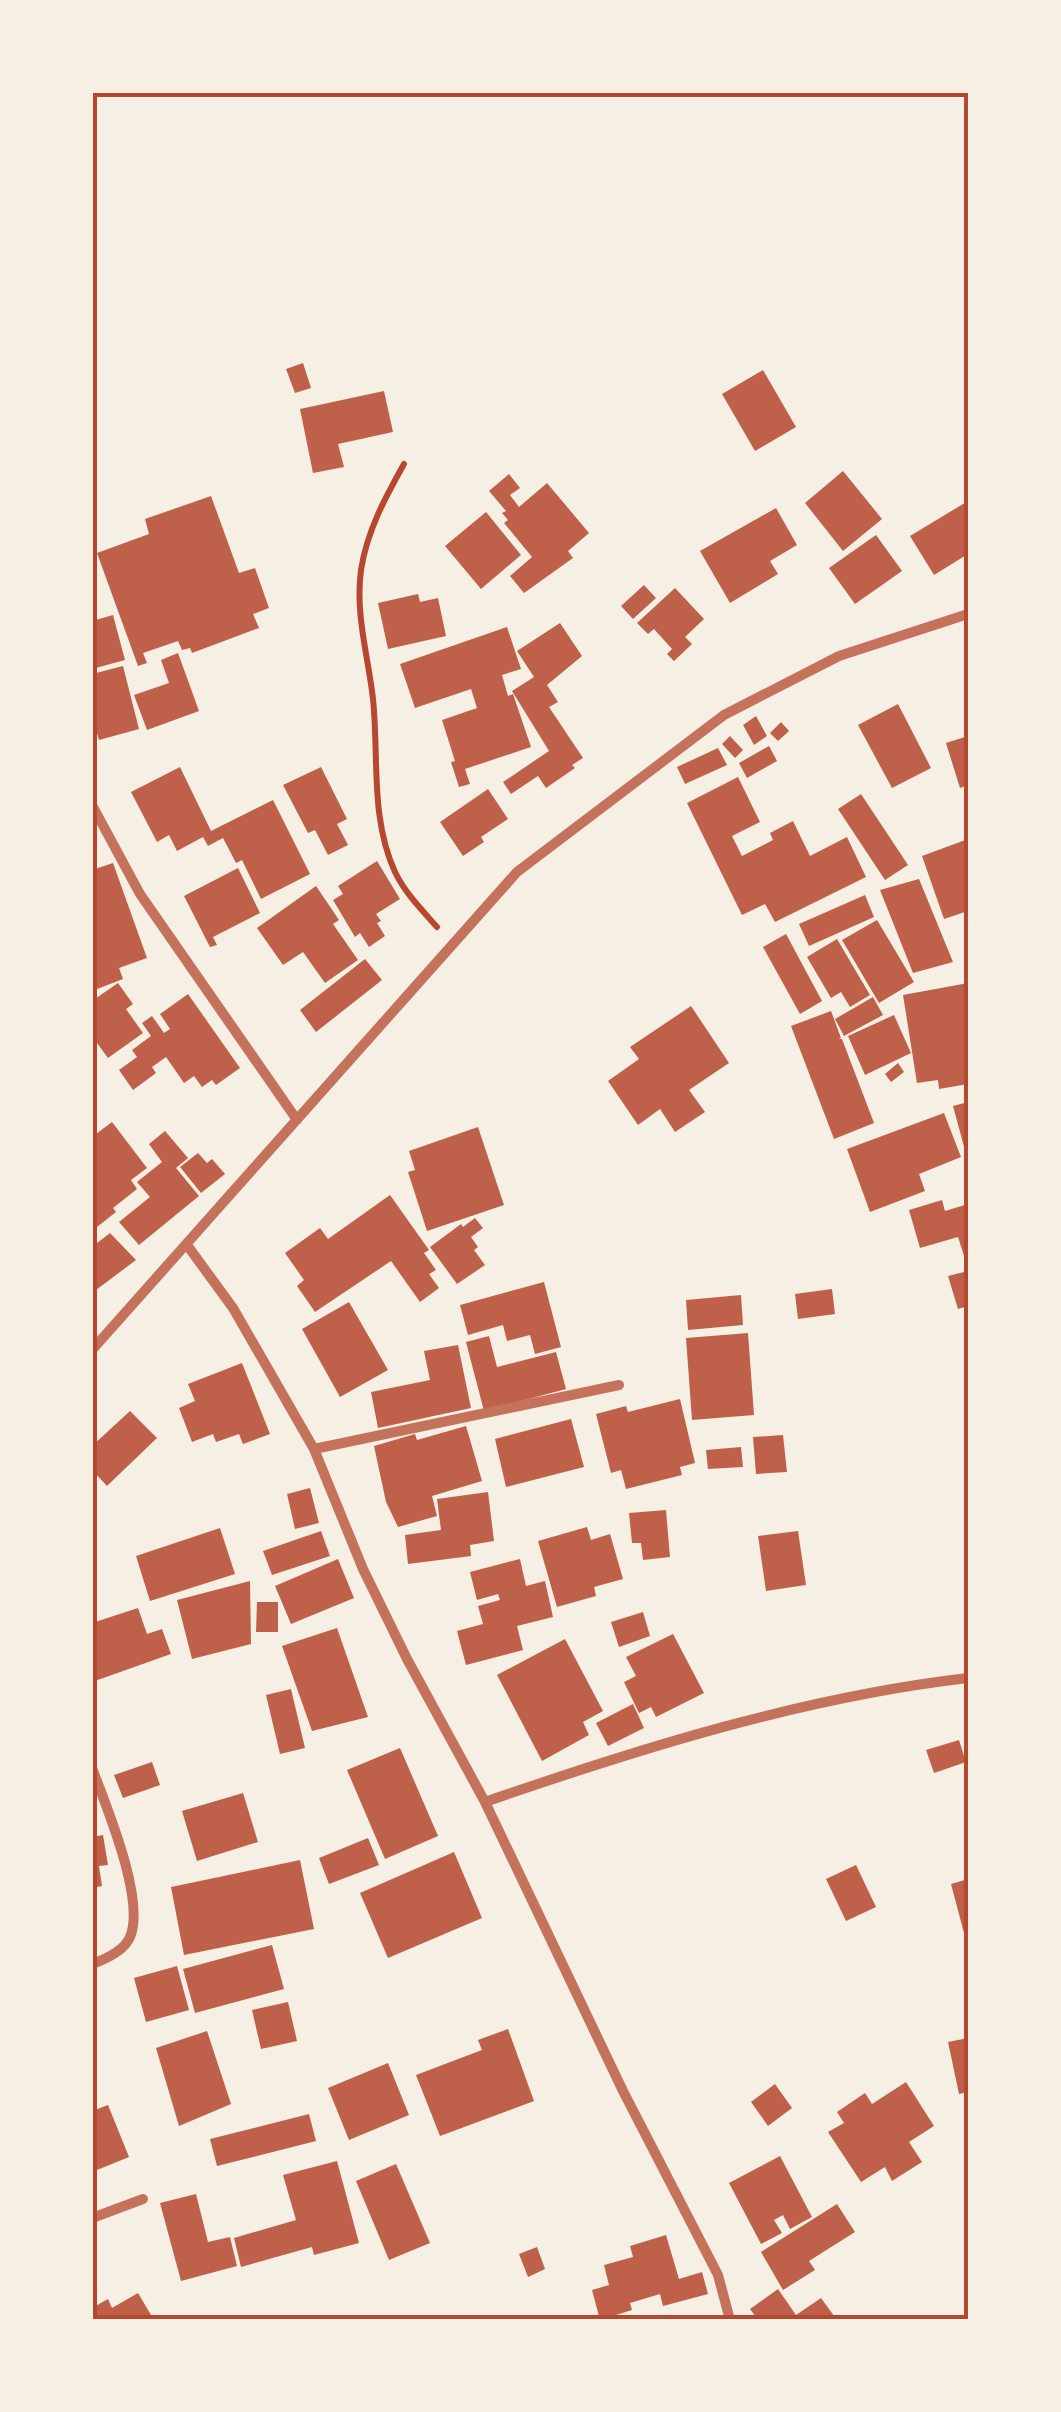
<svg xmlns="http://www.w3.org/2000/svg" width="1061" height="2412" font-family="'Source Sans 3',sans-serif">
  <rect width="100%" height="100%" fill="#f6efe4"/>
  <!-- building -->
  <path fill="#bf614a" d="M303 363 311 388 295 393 286 369Z
    M763 370 796 427 755 451 722 394Z
    M384 391 393 432 338 444 344 467 313 473 300 409Z
    M843 471 882 519 843 551 805 503Z
    M509 474 520 488 510 495 519 507 547 483 589 533 568 551 573 558 524 593 510 576 532 557 504 523 508 520 502 513 506 511 489 491Z
    M211 496 239 573 255 568 269 608 253 614 259 628 192 653 190 648 182 650 178 641 143 653 147 663 138 666 97 553 149 534 145 519Z
    M968 501V554L934 575 910 536Z
    M776 508 797 545 770 561 778 574 730 603 700 551Z
    M486 512 521 555 481 589 445 546Z
    M876 535 902 571 855 604 829 568Z
    M644 585 656 598 633 619 621 606Z
    M675 588 704 619 685 637 692 644 674 661 667 654 672 649 654 629 648 634 637 623Z
    M418 594 420 602 438 598 446 636 388 649 378 603Z
    M113 615 125 660 92 669V621Z
    M560 623 582 656 547 685 558 702 549 707 583 758 572 765 575 768 546 788 538 776 511 794 503 782 549 751 512 691 534 677 517 651Z
    M507 627 521 669 502 675 508 696 513 694 531 747 465 769 470 784 459 787 451 762 455 761 442 720 477 708 471 689 415 708 400 664Z
    M178 653 199 711 147 730 134 695 169 683 161 660Z
    M123 666 139 729 99 740 92 716V674Z
    M898 704 931 768 892 788 858 725Z
    M756 716 767 736 754 745 743 725Z
    M781 722 789 731 778 741 770 733Z
    M730 736 743 750 735 758 722 744Z
    M968 736V785L960 788 946 743Z
    M769 746 777 761 747 778 739 763Z
    M718 748 727 765 685 784 677 767Z
    M180 767 211 831 273 800 310 874 261 899 242 860 236 863 223 838 208 846 203 837 177 851 169 835 157 842 131 792Z
    M321 767 347 819 337 824 348 845 328 855 315 830 308 833 283 785Z
    M738 777 760 822 732 836 742 856 773 840 770 833 793 821 810 856 847 837 866 877 775 922 765 904 742 915 687 803Z
    M488 789 508 819 481 837 484 842 463 856 440 822Z
    M861 794 908 865 885 880 838 809Z
    M968 839V911L944 919 922 856Z
    M377 861 400 899 376 914 381 921 377 923 385 936 369 947 360 933 355 937 333 900 343 894 338 886Z
    M113 863 147 958 119 968 123 979 92 991V870Z
    M238 868 260 913 213 937 217 945 210 947 184 896Z
    M919 879 953 962 913 973 880 890Z
    M316 886 339 920 333 924 358 960 325 983 303 952 283 965 257 928Z
    M865 895 874 917 809 946 799 924Z
    M877 920 914 982 879 1003 842 940Z
    M786 934 822 1001 800 1014 763 947Z
    M837 939 870 995 850 1007 841 992 831 998 807 957Z
    M365 959 382 980 316 1032 300 1010Z
    M118 983 133 1004 126 1009 143 1033 108 1058 97 1043 92 1046V1001Z
    M968 983V1084L939 1089 938 1080 917 1083 903 995Z
    M188 994 240 1068 216 1085 212 1080 202 1087 194 1076 184 1083 166 1057 152 1067 156 1073 133 1090 119 1070 137 1057 132 1050 151 1036 142 1023 152 1016 164 1033 170 1029 160 1014Z
    M873 997 883 1015 844 1036 835 1019Z
    M691 1006 729 1063 689 1090 705 1112 675 1132 660 1109 638 1125 608 1081 639 1059 630 1047Z
    M831 1011 841 1038 839 1039H842L874 1123 834 1139 791 1026Z
    M894 1015 911 1053 865 1075 848 1036Z
    M898 1063 904 1072 891 1082 885 1074Z
    M968 1102V1158H967L953 1106Z
    M944 1113 961 1157 919 1174 925 1191 870 1212 847 1149Z
    M112 1122 147 1168 131 1180 137 1189 113 1208 116 1212 92 1231V1137Z
    M478 1127 504 1205 427 1231 408 1172 415 1170 409 1151Z
    M165 1131 188 1158 176 1168 199 1196 139 1245 119 1222 150 1197 137 1182 162 1162 149 1144Z
    M198 1153 207 1163 212 1159 225 1174 201 1193 180 1167Z
    M390 1195 429 1250 424 1253 436 1270 429 1274 439 1288 420 1302 391 1261 315 1312 297 1286 304 1280 285 1253 320 1228 328 1239Z
    M942 1200 945 1211 968 1204V1255L964 1256 958 1237 920 1248 909 1210Z
    M475 1218 483 1228 471 1237 478 1247 474 1250 485 1265 457 1284 430 1247 461 1224 463 1227Z
    M110 1233 136 1260 92 1293V1247Z
    M968 1271V1306L958 1309 948 1276Z
    M544 1282 561 1347 535 1354 530 1335 507 1341 503 1325 468 1335 460 1305Z
    M832 1289 835 1314 798 1319 795 1294Z
    M741 1295 743 1325 688 1330 686 1300Z
    M349 1302 388 1370 340 1397 302 1329Z
    M748 1333 754 1415 692 1420 686 1338Z
    M489 1336 497 1367 556 1352 566 1389 484 1411 466 1342Z
    M458 1345 471 1408 378 1428 371 1392 430 1380 424 1351Z
    M242 1363 270 1434 243 1444 239 1434 216 1442 213 1434 192 1442 179 1408 195 1401 188 1384Z
    M680 1399 695 1463 680 1467 682 1475 626 1489 621 1470 611 1473 596 1414 626 1406 628 1412Z
    M130 1411 157 1438 107 1486 92 1470V1446Z
    M571 1419 584 1467 506 1487 495 1439Z
    M466 1426 482 1481 432 1496 437 1516 398 1527 386 1502 374 1446 415 1434 417 1440Z
    M783 1435 787 1472 756 1474 753 1437Z
    M741 1447 743 1467 708 1469 706 1450Z
    M310 1488 319 1523 295 1529 287 1494Z
    M488 1492 494 1541 470 1545 471 1556 408 1564 405 1535 441 1530 437 1499Z
    M666 1510 670 1557 643 1560 641 1543H632L629 1513Z
    M587 1527 591 1540 610 1534 623 1579 594 1587 596 1596 557 1607 538 1541Z
    M220 1528 235 1574 150 1601 136 1556Z
    M321 1531 330 1556 272 1575 263 1551Z
    M798 1531 806 1585 766 1591 758 1536Z
    M338 1559 354 1598 291 1624 275 1586Z
    M520 1559 526 1586 545 1581 553 1617 517 1626 523 1650 466 1665 457 1631 483 1624 478 1606 500 1600 498 1594 477 1600 470 1572Z
    M250 1581 251 1644 192 1659 177 1600Z
    M257 1602H278V1632H256Z
    M138 1608 147 1634 162 1629 171 1654 92 1682V1623Z
    M643 1612 650 1636 619 1647 611 1622Z
    M337 1628 368 1717 312 1731 282 1646Z
    M673 1634 704 1693 656 1717 651 1707 639 1713 624 1682 636 1676 626 1657Z
    M565 1639 603 1711 583 1722 589 1735 542 1761 497 1675Z
    M291 1689 305 1748 280 1754 266 1695Z
    M633 1704 644 1728 608 1746 596 1723Z
    M959 1740 966 1762 934 1773 926 1750Z
    M400 1748 438 1836 385 1859 347 1770Z
    M152 1762 160 1785 123 1798 114 1775Z
    M243 1793 258 1842 197 1861 182 1811Z
    M103 1835 108 1865 99 1866 102 1886 92 1888V1837Z
    M368 1838 379 1865 329 1884 319 1858Z
    M454 1852 482 1918 388 1958 360 1893Z
    M300 1860 314 1929 184 1955 171 1887Z
    M856 1865 876 1907 846 1921 826 1879Z
    M968 1879V1932L964 1933 951 1884Z
    M272 1945 284 1989 195 2013 183 1969Z
    M177 1966 189 2010 146 2022 134 1978Z
    M288 2002 297 2041 261 2049 252 2010Z
    M508 2029 534 2101 440 2136 416 2075 482 2050 478 2040Z
    M207 2031 231 2104 179 2126 156 2048Z
    M968 2038V2092L959 2094 948 2042Z
    M388 2063 409 2115 349 2140 328 2088Z
    M906 2082 934 2126 909 2142 922 2162 892 2181 885 2167 861 2182 828 2132 844 2123 837 2112 865 2093 872 2104Z
    M775 2084 792 2108 768 2126 751 2102Z
    M108 2105 129 2157 92 2172V2111Z
    M309 2114 316 2141 217 2166 210 2139Z
    M780 2156 812 2217 790 2229 783 2215 774 2220 782 2233 761 2244 729 2183Z
    M337 2161 359 2243 314 2255 312 2247 241 2267 234 2238 296 2220 283 2175Z
    M396 2164 430 2243 389 2260 356 2181Z
    M196 2194 208 2242 230 2237 237 2266 181 2281 160 2203Z
    M837 2204 855 2232 809 2261 815 2270 783 2290 761 2252Z
    M666 2235 679 2279 702 2272 708 2294 663 2306 660 2294 630 2303 632 2310 600 2320 592 2290 609 2285 604 2265 633 2257 630 2246Z
    M537 2247 545 2269 528 2277 519 2254Z
    M778 2289 796 2315 821 2298 837 2320H758L750 2309Z
    M138 2293 154 2320H92V2308L108 2299 112 2308Z"/>
  <g fill="none" stroke-linecap="round" stroke-linejoin="round">
    <!-- path -->
    <path stroke="#b5482f" stroke-width="6" d="M404 464C385 498 367 531 361 570 355 614 368 655 373 699 379 756 370 818 395 872 405 893 422 910 437 927"/>
    <!-- minor -->
    <path stroke="#c5725c" stroke-width="10" d="M92 805 140 894 297 1120
      M187 1245 233 1308 314 1449 363 1569 407 1659 485 1802
      M92 1350 517 872 724 715 839 656 968 614
      M314 1449 619 1385
      M92 1768C106 1806 146 1900 130 1937 124 1951 106 1959 92 1964
      M92 2218 143 2199
      M730 2320 718 2275 623 2091 485 1802C641 1748 804 1697 968 1678"/>
  </g>
  <!-- border -->
  <rect width="1061" height="2412" fill="none" stroke="#f6efe4" stroke-width="190"/>
  <rect x="95" y="95" width="871" height="2222" fill="none" stroke="#b5482f" stroke-width="4"/>
</svg>
